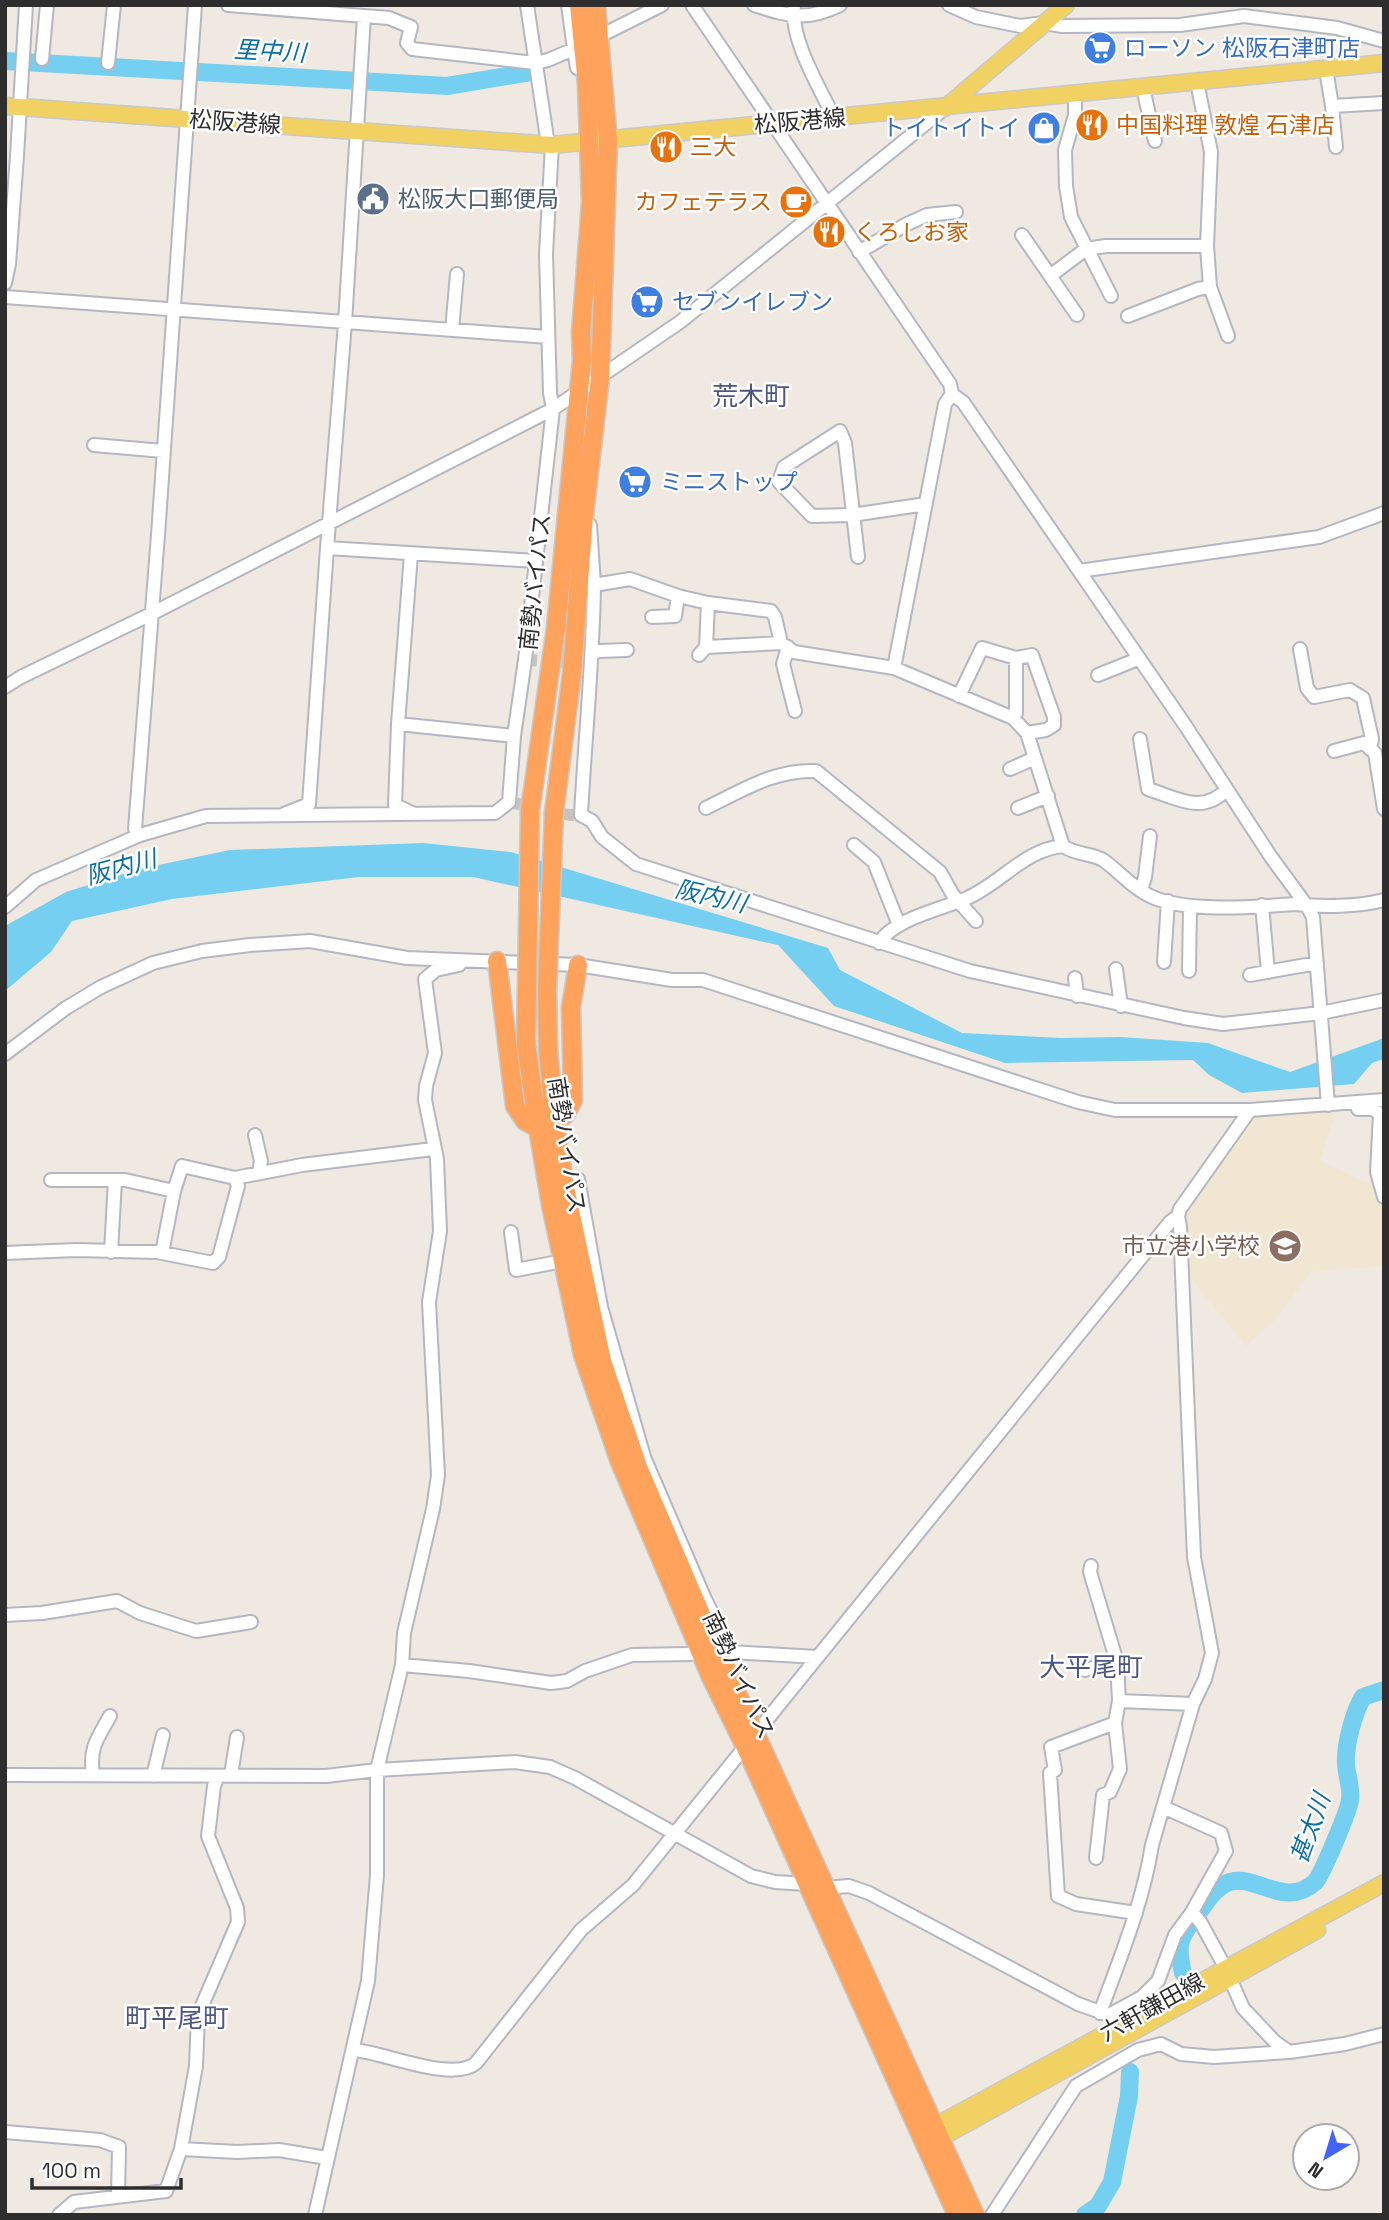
<svg xmlns="http://www.w3.org/2000/svg" width="1389" height="2220" font-family="'Space Grotesk','Noto Sans JP',sans-serif">
  <rect width="100%" height="100%" fill="#efe9e1"/>
  <!-- education -->
  <path fill="#f0e6d1" d="M1337 1108 1320 1161 1379 1188 1384 1226V1266L1310 1272 1277 1318 1246 1346 1188 1275 1184 1210 1252 1115H1297L1300 1111Z"/>
  <!-- water -->
  <path fill="#75cff0" d="M423 843 511 852 828 948 840 970 962 1033 1061 1038 1120 1037 1208 1043 1290 1072 1384 1038V1059L1372 1063 1354 1084 1242 1093 1209 1075 1193 1060 1005 1063 834 1006 778 945 473 877H359L172 899 72 921 51 952 5 991V926L66 892 139 869 230 850Z"/>
  <g fill="none" stroke-linecap="round" stroke-linejoin="round">
    <!-- river -->
    <path stroke="#75cff0" stroke-width="18" d="M5 61 447 86 531 72
      M1183 1973C1176 1944 1179 1938 1197 1915 1205 1904 1213 1890 1225 1884 1251 1869 1284 1911 1315 1882 1321 1877 1349 1810 1350 1800 1352 1788 1346 1774 1346 1763 1345 1744 1354 1712 1363 1697L1384 1690
      M1085 2215 1098 2206 1112 2182 1129 2096 1130 2072"/>
    <!-- minor-tunnel -->
    <path stroke="#c8c4bd" stroke-width="12" stroke-dasharray="12 6" stroke-linecap="butt" d="M525 660 591 663
      M509 802 570 815H581"/>
    <defs>
      <path id="minor" d="M228 5 364 16 345 323 327 548 536 561
        M568 5 574 49
        M692 5 950 384 952 394 963 402 1185 725 1271 857 1307 906 1313 917 1328 1105
        M754 5C789 16 805 22 840 5
        M794 5C790 40 819 86 834 118
        M949 5 976 17 1020 26 1045 23 1062 26 1180 25 1244 16 1337 28 1384 41
        M364 16 389 18 411 27 407 43 412 49 535 63 548 60 574 49 577 68
        M600 36 662 5
        M42 59 47 5
        M108 63 114 5
        M1326 69 1332 106 1384 103
        M1197 82 1211 152 1207 246 1210 287 1228 336
        M1143 88 1155 141
        M1075 94V115L1065 150 1066 186 1071 217 1111 296
        M1332 106 1336 147
        M1022 235 1077 315
        M859 252 907 224 927 215 956 212
        M1050 276 1086 249 1106 246H1207
        M5 283 9 264 17 156 26 5
        M5 297 548 337
        M1128 316 1198 289 1210 287
        M452 330 457 274
        M94 445 163 451
        M590 525 594 585 630 579 678 596 708 603 771 611 775 617 781 643 794 652 894 668 1013 718 1027 733 1063 846C1076 855 1091 853 1103 860 1119 871 1132 888 1150 896 1185 913 1256 907 1295 904 1320 907 1359 907 1384 900
        M411 554 398 724 395 805 412 813
        M858 557 845 443 840 431 784 467 779 482 812 516 852 515 926 504
        M1079 571 1319 537 1384 513
        M594 585C593 662 585 738 581 815L592 821 602 837 636 864 970 971 1184 1018 1223 1024 1321 1013 1384 1000
        M652 617 675 616 678 596
        M706 647 781 643
        M788 647 783 664 795 711
        M1300 649 1307 688 1314 697 1350 690 1363 698 1372 739 1370 749
        M592 654 599 651 627 650
        M699 655 706 647 708 603
        M894 668 945 404 952 394
        M1098 675 1138 659
        M5 687 21 677 151 614 553 409 680 322 945 108
        M959 696 982 648 1016 658 1032 655 1054 717V725L1046 730 1027 733
        M1013 718 1016 713V658
        M398 724 514 736
        M1140 739 1148 789C1177 798 1202 815 1226 790
        M1334 751 1364 743 1375 753 1384 809
        M1010 769 1035 758
        M706 808C741 791 775 769 816 771L940 872 953 895 976 921
        M1018 808 1048 796
        M284 814 309 804 327 548
        M140 835 135 829 158 535 195 5
        M854 845 874 862 899 925
        M1141 890 1145 877 1150 836
        M1262 905 1268 972
        M5 907 36 880 140 835 206 816 495 813 509 802 514 736 525 660 553 409 550 393 546 254 552 145 547 138 527 5
        M879 943C894 919 939 910 965 899 1001 884 1023 850 1063 846
        M1164 962 1168 901
        M1116 969 1121 1006
        M1189 971 1190 906
        M1250 975 1317 963
        M1075 978 1077 996
        M5 1054 66 1008 101 987 153 963 202 951 250 945 310 941 407 958 578 965 672 980H703L1078 1102 1115 1110H1250L1384 1100
        M1358 1109H1373L1380 1114 1377 1172 1384 1197
        M255 1135 261 1161 259 1172
        M578 1179 601 1307 644 1457 705 1599 731 1652 817 1657
        M51 1180H125L174 1191 182 1166 235 1178 302 1165 433 1149
        M511 1232 516 1270 563 1261
        M111 1252 115 1180
        M5 1253 76 1250 157 1252 213 1263 219 1257 238 1186 235 1178
        M162 1253 174 1191
        M1091 1566 1090 1572 1117 1662 1119 1701
        M5 1615 42 1613 117 1601 140 1613 196 1631 251 1622
        M402 1665 469 1671 551 1683 567 1681 585 1671 632 1655 691 1654
        M1085 1670 1117 1662
        M1115 1723 1051 1747 1055 1770 1050 1773 1058 1896 1076 1904 1136 1913
        M5 1775 326 1776 377 1770 515 1762 550 1767 575 1778 751 1876 775 1882 807 1884 825 1888 849 1886 869 1893 1078 2004 1109 2015 1142 1997 1158 1981 1175 1935 1192 1912
        M93 1775C89 1748 97 1739 110 1716
        M231 1775 237 1737
        M153 1776 163 1735
        M1163 1807 1221 1833 1226 1851 1192 1912 1201 1923 1225 1967 1243 2008 1275 2042 1289 2052
        M1096 1858 1103 1795 1110 1792 1120 1769 1115 1723 1119 1701 1193 1704
        M1100 2013C1120 1958 1143 1903 1152 1845L1193 1704 1205 1679 1212 1653 1194 1557 1180 1227 1178 1216 1180 1209 1250 1110
        M354 2050C383 2052 453 2083 476 2063L581 1930 633 1885 1170 1222 1178 1216
        M5 2132 100 2140 119 2147 118 2196
        M181 2149 196 2066 198 2015 238 1922 237 1908 208 1836 214 1786 218 1776
        M59 2215 74 2202 166 2191 181 2149 237 2152 279 2150 327 2158
        M315 2215 368 1981 377 1875V1770L402 1665 404 1633 433 1509 438 1475 429 1302 440 1231 437 1159 425 1100 426 1086 435 1053 425 979 436 970 459 965
        M992 2215 1076 2086 1138 2050 1161 2044 1181 2054 1214 2057 1289 2052 1345 2044 1384 2034"/>
      <path id="major" d="M5 106 552 145 1384 63
        M945 108 1066 5
        M926 2131 1384 1883
        M929 2144 1317 1930"/>
      <path id="highway" d="M530 811 556 628 582 360 581 332 591 203 587 85 579 5
        M554 813 572 673 584 515 600 378 608 140 596 5
        M497 961 515 1106 525 1121 538 1128
        M527 989 526 1044 538 1128 551 1205 583 1355 620 1462 711 1677 746 1748 957 2215
        M547 990 548 1047 554 1121 565 1187 602 1361 638 1467 700 1612 975 2215
        M554 1121 565 1115 573 1100 571 1007 578 965"/>
    </defs>
    <!-- minor casing -->
    <use href="#minor" stroke="#b4b7c1" stroke-width="16"/>
    <!-- major casing -->
    <use href="#major" stroke="#c9c9c9" stroke-width="19"/>
    <!-- highway casing -->
    <use href="#highway" stroke="#c9c9c9" stroke-width="21"/>
    <!-- minor -->
    <use href="#minor" stroke="#fff" stroke-width="12"/>
    <!-- major -->
    <use href="#major" stroke="#f2d163" stroke-width="16"/>
    <!-- highway -->
    <use href="#highway" stroke="#ffa35c" stroke-width="18"/>
    <defs>
      <path id="highway-bridge" d="M527 989 530 811
        M547 990 554 813"/>
    </defs>
    <!-- highway-bridge casing -->
    <use href="#highway-bridge" stroke="#c9c9c9" stroke-width="21" stroke-linecap="butt"/>
    <!-- highway-bridge -->
    <use href="#highway-bridge" stroke="#ffa35c" stroke-width="18"/>
  </g>
  <!-- icons -->
  <defs>
    <symbol id="supermarket-disc" viewBox="-11 -11 22 22"><circle r="9.5" fill="#3f7fe0" stroke="#fff"/><path d="M-6-5.5h2.5l.6 2H6L4.5 2H-2.5L-4.4-4H-6ZM-1.5 3.2a1.3 1.3 0 1 0 .1 0ZM3 3.2a1.3 1.3 0 1 0 .1 0Z" fill="#fff"/></symbol>
    <symbol id="restaurant-disc" viewBox="-11 -11 22 22"><circle r="9.5" fill="#e8710a" stroke="#fff"/><path d="M-5-6h1v4h1v-4h1v4h1v-4h1v5L-1.5 .5V6h-2V.5L-5-1ZM5-6V6H3V1.5H1.5Q1.5-4 5-6Z" fill="#fff"/></symbol>
    <symbol id="shop-disc" viewBox="-11 -11 22 22"><circle r="9.5" fill="#3f7fe0" stroke="#fff"/><path d="M-5-2.5h2.3a2.7 3.5 0 0 1 5.4 0H5L5.5 6h-11ZM-1.5-2.5h3a1.5 2.3 0 0 0-3 0Z" fill="#fff"/></symbol>
    <symbol id="civic-disc" viewBox="-11 -11 22 22"><circle r="9.5" fill="#5c6f8a" stroke="#fff"/><path d="M-.6-6.5H3V-4.5H.6V-3L4-1V1h2V6H-6V1h2V-1L-.6-3ZM-1.2 2.5V6h2.4V2.5Z" fill="#fff"/></symbol>
    <symbol id="cafe-disc" viewBox="-11 -11 22 22"><circle r="9.5" fill="#e8710a" stroke="#fff"/><path d="M-5.5-4.5H6V0H3Q3 3.5 0 3.5H-2.5Q-5.5 3.5-5.5 0ZM3-3.2v2h1.7v-2ZM-6 4.5H4V6H-6Z" fill="#fff"/></symbol>
    <symbol id="school-disc" viewBox="-11 -11 22 22"><circle r="9.5" fill="#8d6e63" stroke="#fff"/><path d="M0-5L7-2L0 1L-7-2ZM-4 1L0 2.5L4 1V4Q0 6-4 4Z" fill="#fff"/></symbol>
  </defs>
  <g fill-rule="evenodd">
    <use href="#supermarket-disc" x="1081" y="29" width="38" height="38"/>
    <use href="#restaurant-disc" x="1073" y="106" width="38" height="38"/>
    <use href="#shop-disc" x="1025" y="109" width="38" height="38"/>
    <use href="#restaurant-disc" x="647" y="128" width="38" height="38"/>
    <use href="#civic-disc" x="354" y="180" width="38" height="38"/>
    <use href="#cafe-disc" x="777" y="183" width="38" height="38"/>
    <use href="#restaurant-disc" x="810" y="213" width="38" height="38"/>
    <use href="#supermarket-disc" x="628" y="283" width="38" height="38"/>
    <use href="#supermarket-disc" x="616" y="463" width="38" height="38"/>
    <use href="#school-disc" x="1266" y="1227" width="38" height="38"/>
  </g>
  <g text-anchor="middle" dominant-baseline="central" stroke-width="5" stroke-linejoin="round" paint-order="stroke">
    <!-- shop labels -->
    <g font-size="23" fill="#366cbe" stroke="#fff" text-anchor="start">
      <text x="1124" y="48">ローソン 松阪石津町店</text>
      <text x="1020" y="128" text-anchor="end">トイトイトイ</text>
      <text x="672" y="302">セブンイレブン</text>
      <text x="660" y="482">ミニストップ</text>
    </g>
    <!-- street labels -->
    <g font-size="23" fill="#2e2e2e" stroke="#fff">
      <text transform="translate(800 121) rotate(-5)">松阪港線</text>
      <text transform="translate(235 122) rotate(4)">松阪港線</text>
      <text transform="translate(535 582) rotate(-84)">南勢バイパス</text>
      <text transform="translate(567 1145) rotate(81)">南勢バイパス</text>
      <text transform="translate(739 1675) rotate(65)">南勢バイパス</text>
      <text transform="translate(1152 2007) rotate(-29)">六軒鎌田線</text>
    </g>
    <!-- food labels -->
    <g font-size="23" fill="#c56008" stroke="#fff" text-anchor="start">
      <text x="1116" y="125">中国料理 敦煌 石津店</text>
      <text x="690" y="147">三大</text>
      <text x="772" y="202" text-anchor="end">カフェテラス</text>
      <text x="854" y="232">くろしお家</text>
    </g>
    <!-- service labels -->
    <g font-size="23" fill="#4e5e75" stroke="#fff" text-anchor="start">
      <text x="398" y="199">松阪大口郵便局</text>
    </g>
    <!-- education labels -->
    <g font-size="23" fill="#785e54" stroke="#fff" text-anchor="end">
      <text x="1260" y="1246">市立港小学校</text>
    </g>
    <!-- water labels -->
    <g font-size="24" font-style="italic" fill="#0d6fa3" stroke="#fff">
      <text transform="translate(270 51) rotate(3)">里中川</text>
      <text transform="translate(121 867) rotate(-15)">阪内川</text>
      <text transform="translate(711 896) rotate(13)">阪内川</text>
      <text transform="translate(1310 1828) rotate(-70)">甚太川</text>
    </g>
    <!-- quarter labels -->
    <g font-size="26" fill="#4d5680" stroke="#fff">
      <text x="751" y="396">荒木町</text>
      <text x="1091" y="1667">大平尾町</text>
      <text x="177" y="2018">町平尾町</text>
    </g>
  </g>
  <!-- border -->
  <rect width="1389" height="2220" fill="none" stroke="#2e2e2e" stroke-width="14"/>
  <!-- north arrow -->
  <g transform="translate(1326 2157) rotate(218)"><circle r="33" fill="#ffffff" stroke="#ababab" stroke-width="2"/>
  <path d="M0-5L12 26L0 18L-12 26Z" fill="#4264fb"/>
  <text y="-10" font-size="19" font-weight="bold" text-anchor="middle" fill="#2e2e2e">N</text>
  </g>
  <!-- scale -->
  <path d="M32 2178v10h149v-10" fill="none" stroke="#2e2e2e" stroke-width="3.5"/>
  <text x="42" y="2178" font-size="21" fill="#2e2e2e" stroke="#ffffff" stroke-width="5" paint-order="stroke">100 m</text>
</svg>
